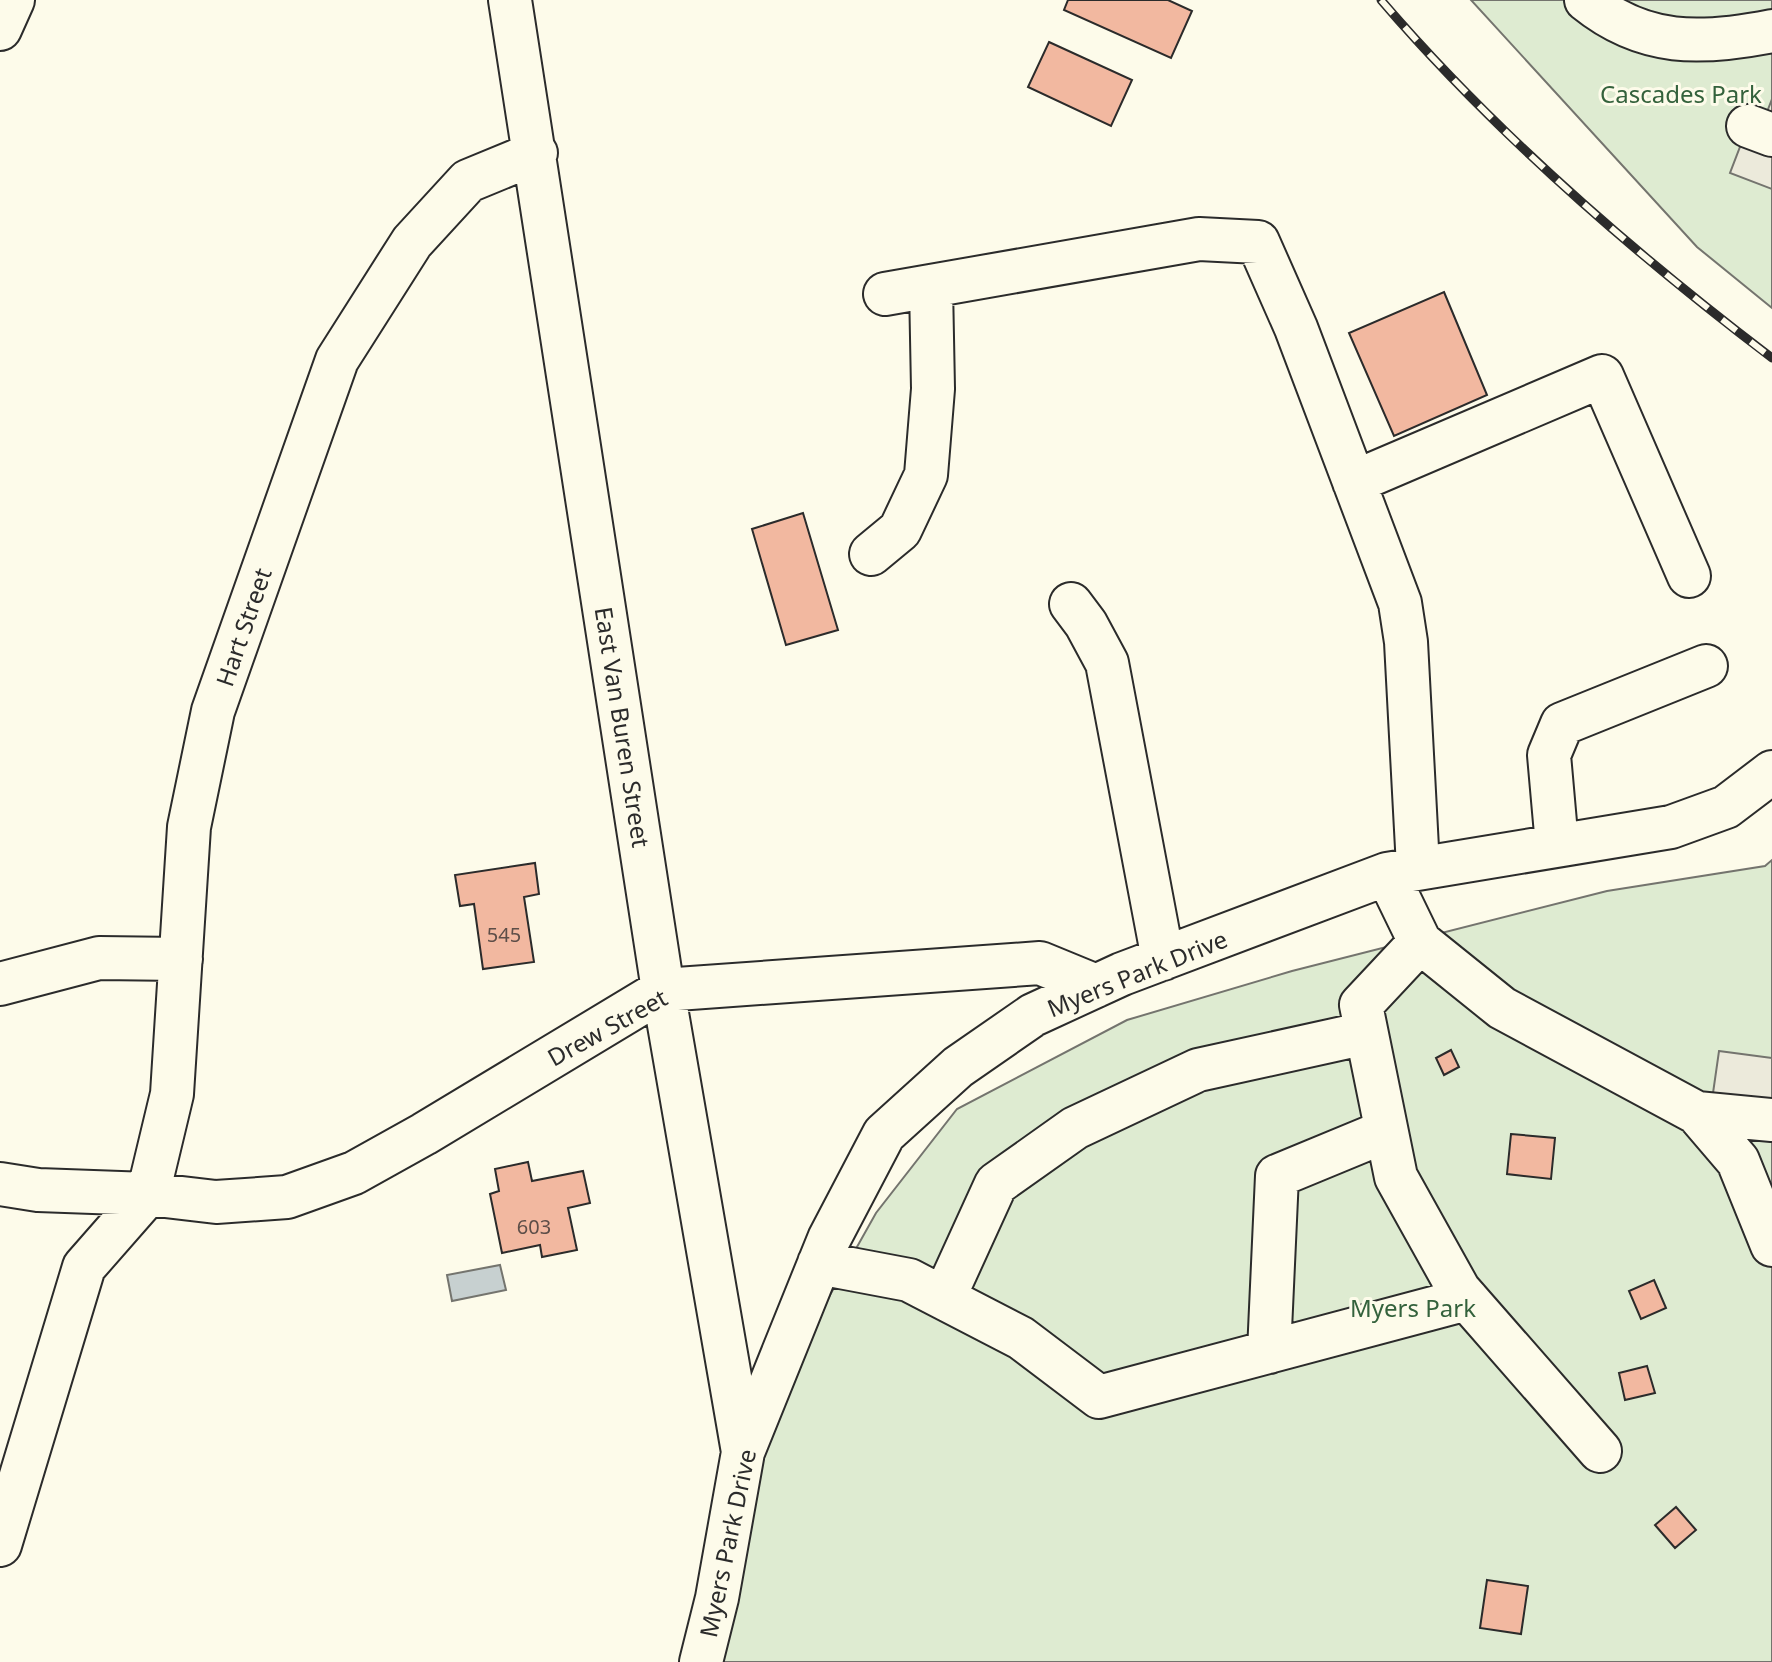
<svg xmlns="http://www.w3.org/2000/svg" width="1772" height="1662" font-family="'Noto Sans',sans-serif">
  <rect width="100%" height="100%" fill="#fdfbea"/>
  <!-- green -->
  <path fill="#deebd1" stroke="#74746e" stroke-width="2" d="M1471 0H1772V308L1697 247Z
    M1772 860V1662H715L759 1453 791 1377 830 1295 876 1213 957 1109 1127 1020 1292 971 1607 891 1765 866Z"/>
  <!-- parking -->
  <path fill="#eceadb" stroke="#74746e" stroke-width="2" d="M1772 99V189L1730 173 1748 126 1760 130Z
    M1719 1051 1772 1058V1120L1710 1114Z"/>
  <!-- water -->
  <path fill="#c7d0d0" stroke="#74746e" stroke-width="2" d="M500 1265 506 1290 452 1301 447 1275Z"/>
  <!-- building -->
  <path fill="#f2b8a0" stroke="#2b2b2b" stroke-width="2" d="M1068 0H1168L1192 11 1171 58 1064 10Z
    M1049 42 1132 80 1111 126 1028 87Z
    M1444 292 1487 395 1394 436 1349 333Z
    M803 513 838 630 786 645 752 529Z
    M535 863 539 894 524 897 534 962 483 969 474 904 460 906 455 875Z
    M1451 1050 1459 1067 1444 1075 1436 1058Z
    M1511 1134 1555 1138 1551 1179 1507 1174Z
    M528 1162 532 1181 583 1171 590 1203 568 1208 577 1250 542 1257 540 1245 502 1253 490 1194 499 1191 495 1169Z
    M1654 1280 1666 1308 1641 1319 1629 1291Z
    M1647 1366 1655 1393 1625 1400 1619 1373Z
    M1676 1507 1696 1530 1675 1548 1655 1525Z
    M1487 1580 1528 1586 1521 1634 1480 1628Z"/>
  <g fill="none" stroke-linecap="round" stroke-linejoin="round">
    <defs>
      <path id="minor" d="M510 0 663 990 743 1452
        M1586 0C1644 47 1701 45 1772 31
        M0 29 13 0
        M1748 126 1772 135
        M885 294 1199 239 1258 242 1296 328 1400 603 1406 642 1418 867
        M1354 482 1602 376 1689 576
        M871 554 900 530 926 475 933 389 931 286
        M1071 604 1086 624 1107 663 1163 959
        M1557 845 1549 755 1562 724 1706 666
        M1387 874 1420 942 1502 1008 1697 1113 1738 1161 1772 1245
        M1420 942 1361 1005 1396 1177 1459 1290 1600 1451
        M0 984 99 958 181 959
        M1697 1113 1772 1120
        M0 1184 38 1190 148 1194 216 1202 287 1197 354 1173 424 1134 663 990 1040 963 1096 986
        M819 1263 909 1280 1021 1338 1099 1397 1467 1299
        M944 1298 996 1184 1075 1128 1198 1070 1366 1033
        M1269 1352 1277 1176 1386 1131
        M0 1545 84 1267 148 1194 172 1094 189 827 213 711 337 360 412 242 468 181 536 153
        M701 1662 717 1598 743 1452 829 1239 884 1134 958 1067 1033 1015 1122 974 1387 874 1671 827 1726 807 1772 772"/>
    </defs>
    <!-- minor casing -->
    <use href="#minor" stroke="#2b2b2b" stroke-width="46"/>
    <!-- minor -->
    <use href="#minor" stroke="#fdfbea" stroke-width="42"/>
    <defs>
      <path id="rail" d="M1381 0C1494 132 1634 253 1772 358"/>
    </defs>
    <!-- rail casing -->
    <use href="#rail" stroke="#2b2b2b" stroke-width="9"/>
    <!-- rail -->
    <use href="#rail" stroke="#fdfbea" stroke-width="6" stroke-dasharray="18" stroke-linecap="butt"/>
  </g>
  <g text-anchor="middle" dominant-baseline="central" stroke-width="6" stroke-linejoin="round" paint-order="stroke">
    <!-- number labels -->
    <g font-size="20" fill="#5d4e48">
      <text x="504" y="934">545</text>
      <text x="534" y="1226">603</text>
    </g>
    <!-- park labels -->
    <g font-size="24" fill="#34623c" stroke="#fdfbea">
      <text x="1681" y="93">Cascades Park</text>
      <text x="1413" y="1307">Myers Park</text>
    </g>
    <!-- street labels -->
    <g font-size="24" fill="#2b2b2b" stroke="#fdfbea">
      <text transform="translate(243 627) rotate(-71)">Hart Street</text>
      <text transform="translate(623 727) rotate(81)">East Van Buren Street</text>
      <text transform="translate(1137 973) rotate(-22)">Myers Park Drive</text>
      <text transform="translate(607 1027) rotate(-29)">Drew Street</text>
      <text transform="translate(727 1543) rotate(-78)">Myers Park Drive</text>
    </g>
  </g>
</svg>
